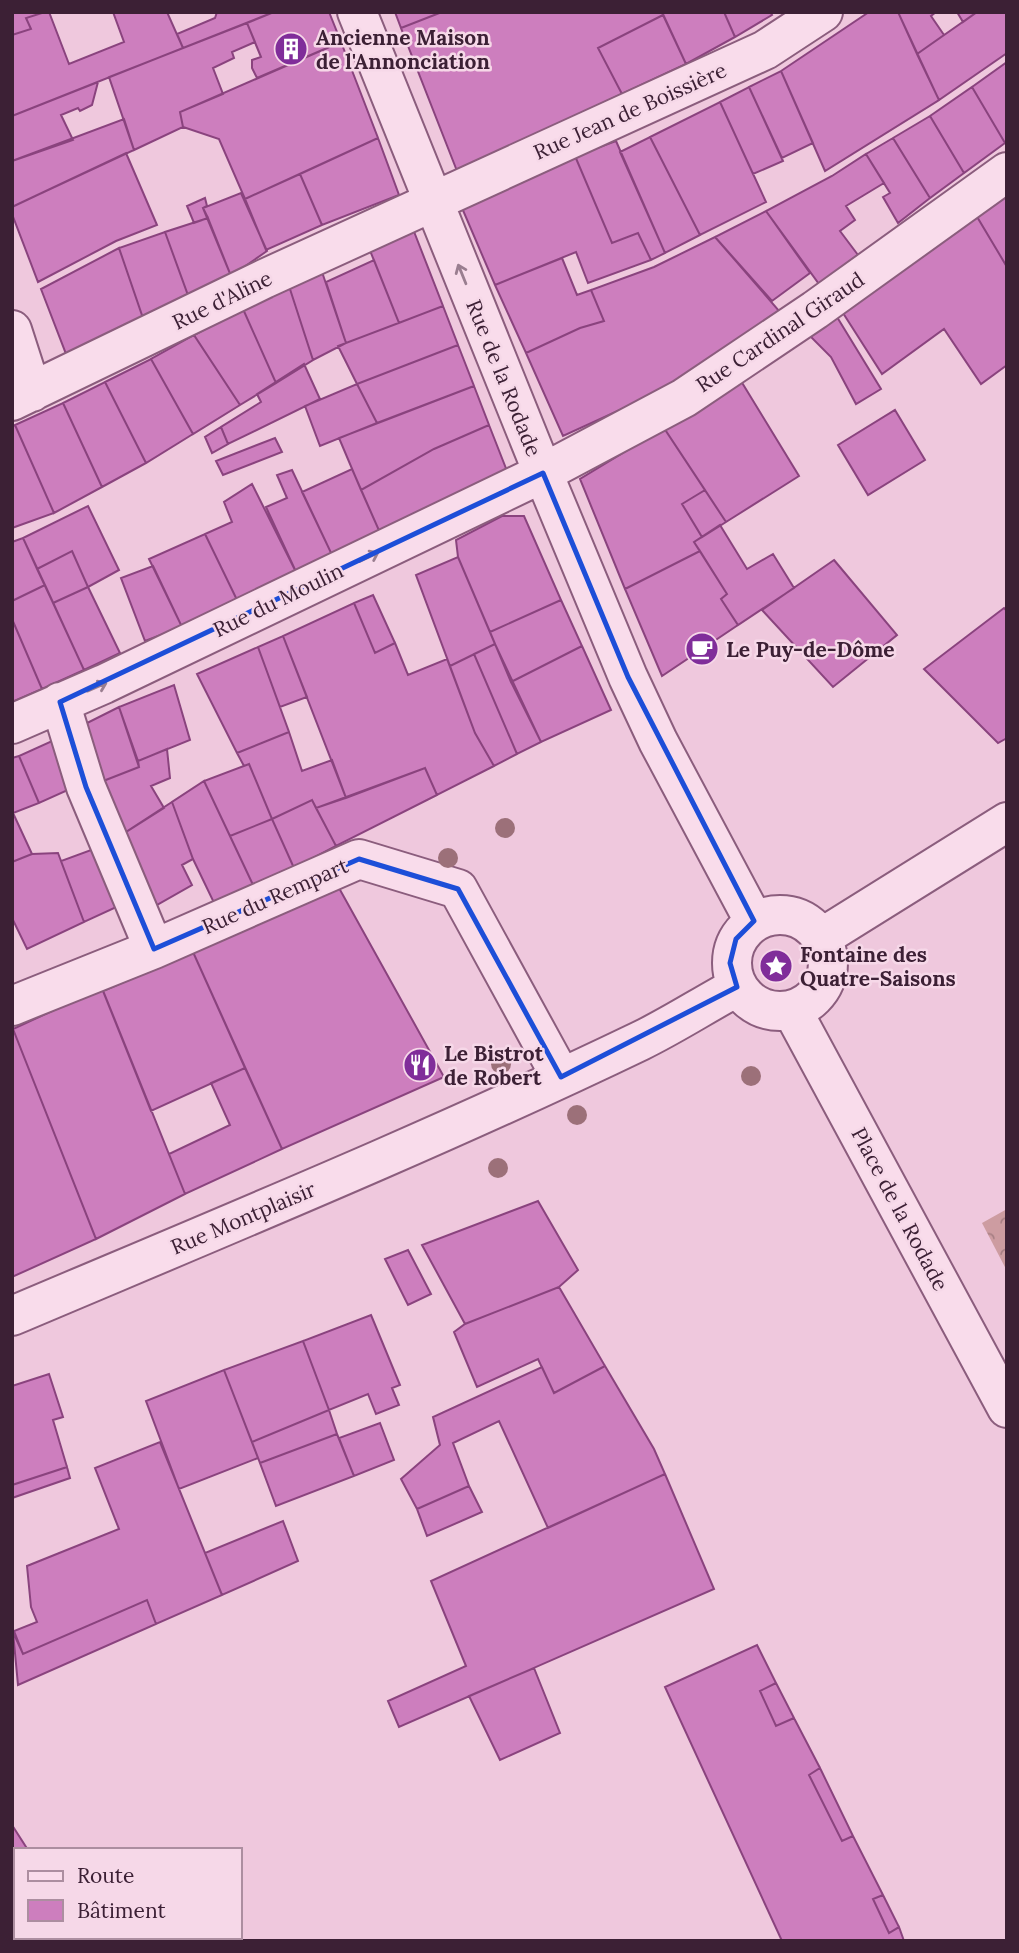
<svg xmlns="http://www.w3.org/2000/svg" width="1019" height="1953" font-family="Lora,serif">
  <defs>
    <pattern id="park-crowns" width="20" height="18" patternUnits="userSpaceOnUse" patternTransform="scale(1.75)"><rect width="20" height="18" fill="#cd9ca1"/><path d="M2 6a3 3 0 1 1 6 0M12 15a3 3 0 1 1 6 0" fill="none" stroke="#a87f84"/></pattern>
  </defs>
  <rect width="100%" height="100%" fill="#efc8dd"/>
  <!-- park -->
  <path fill="url(#park-crowns)" d="M1007 1209V1271L982 1223Z"/>
  <!-- building -->
  <path fill="#cd7ebe" stroke="#8a437e" stroke-width="2" d="M12 12H45L26 18 31 29 12 35Z
    M45 12H49L69 64 124 42 113 12H167L183 48 12 116V35L31 29 26 18Z
    M217 12H274L183 48 177 34 215 18Z
    M274 12H329L341 42 257 78 252 68V60L261 57 247 23Z
    M395 12H442L401 28Z
    M442 12H662L663 15 598 48 622 94 457 171 401 28Z
    M662 12H724L735 37 686 64Z
    M724 12H770L772 15 735 37Z
    M869 12H898L939 100 825 171 781 71Z
    M898 12H936L931 16 944 35 917 54Z
    M957 12H977L963 22Z
    M977 12H1007V53L939 100 917 54Z
    M663 15 686 64 622 94 598 48Z
    M247 23 255 42 232 52 234 58 213 68 223 94 180 112 183 127 134 150 109 77Z
    M341 42 378 138 245 199 219 139 183 127 180 112Z
    M1007 62V142L1005 143 972 87Z
    M781 71 813 143 782 158 749 87Z
    M98 82 92 105 80 111 78 108 61 115 73 140 12 161V116Z
    M749 87 783 161 753 174 720 102Z
    M972 87 1005 143 964 173 930 116Z
    M720 102 766 202 700 235 650 137Z
    M930 116 964 173 930 198 893 138Z
    M124 119 134 150 12 207V161Z
    M650 137 700 235 665 253 620 152Z
    M378 138 399 195 322 225 300 174Z
    M893 138 930 198 898 223 883 197 890 193 866 154Z
    M616 141 665 253 651 260 638 233 612 243 575 156Z
    M126 153 157 225 116 241 38 282 12 214V207Z
    M866 154 884 183 846 206 855 220 840 231 858 255 819 284 766 211 832 176Z
    M575 156 612 243 638 233 651 260 588 283 576 252 495 285 462 208Z
    M300 174 322 225 266 250 245 199Z
    M241 193 267 251 231 276 203 208Z
    M1007 196V267L976 215Z
    M205 198 207 206 203 208 208 218 194 223 187 206Z
    M766 211 810 273 772 301 715 237Z
    M976 215 1007 267V365L981 384 944 329 882 374 843 313Z
    M208 218 231 276 189 298 165 232Z
    M413 229 443 306 399 323 369 248Z
    M165 232 189 298 144 321 119 248Z
    M715 237 780 312 700 368 644 399 563 436 526 353 580 328 604 321 591 290 654 267Z
    M119 248 144 321 68 359 41 289Z
    M562 258 577 295 591 290 604 321 580 328 526 353 495 285Z
    M374 260 399 323 346 343 326 282Z
    M321 269 346 343 313 360 289 286Z
    M289 286 313 360 276 383 243 309Z
    M443 306 458 345 357 384 338 346Z
    M243 309 276 383 240 405 194 335Z
    M837 317 881 389 856 404 831 357 809 335Z
    M194 335 240 405 193 434 151 359Z
    M458 345 474 386 377 423 357 384Z
    M151 359 193 434 146 463 105 382Z
    M304 364 320 399 228 444 221 427 261 402 257 394Z
    M741 381 799 476 726 522 664 428Z
    M105 382 146 463 102 487 63 403Z
    M357 384 377 423 320 446 305 406Z
    M474 386 489 425 434 449 361 490 339 438Z
    M63 403 102 487 54 513 15 425Z
    M895 410 925 460 868 495 838 445Z
    M15 425 54 513 12 528V426Z
    M489 425 507 471 381 535 361 490 434 449Z
    M221 427 228 444 212 453 205 437Z
    M664 428 705 490 682 504 702 537 694 542 700 551 625 589 580 479Z
    M275 438 282 452 223 475 216 461Z
    M352 469 381 535 333 557 302 492Z
    M292 470 333 557 297 574 266 507 287 498 277 475Z
    M252 484 297 574 238 602 205 534 232 522 224 502Z
    M705 490 726 522 702 537 682 504Z
    M88 506 119 570 88 587 72 551 37 569 23 538Z
    M502 516H524L561 600 490 632 458 557 456 540Z
    M720 525 747 569 773 554 794 588 738 625 721 599 727 594 694 542Z
    M205 534 238 602 182 627 149 559Z
    M23 538 45 585 12 601V542Z
    M72 551 88 587 53 603 37 569Z
    M700 551 727 594 721 599 738 625 662 676 625 589Z
    M458 557 495 644 450 666 416 575Z
    M834 560 897 635 833 687 762 610Z
    M153 566 182 627 145 641 121 578Z
    M45 585 84 670 42 689 12 619V601Z
    M88 587 120 653 84 670 53 603Z
    M373 595 395 643 375 653 354 603Z
    M561 600 582 646 511 682 490 632Z
    M354 603 375 653 395 643 408 675 447 659 475 733 494 766 437 795 425 768 346 798 283 636Z
    M1004 608 1007 611V738L998 743 924 669Z
    M12 619 42 689 12 702Z
    M283 636 307 697 280 707 258 647Z
    M495 644 541 742 517 754 474 654Z
    M582 646 611 710 541 742 511 682Z
    M258 647 289 732 237 753 197 674Z
    M474 654 517 754 494 766 475 733 450 666Z
    M174 685 190 740 138 761 119 707Z
    M119 707 139 767 93 785 75 729Z
    M289 732 302 771 332 760 346 798 316 808 312 800 272 819 249 764 244 766 237 753Z
    M63 736 79 785 39 803 19 756Z
    M167 749 170 778 151 786 164 808 115 839 93 785 139 767 138 761Z
    M19 756 39 803 13 813 32 854 12 862V758Z
    M249 764 272 819 230 836 204 781Z
    M425 768 437 795 336 846 316 808Z
    M204 781 254 887 216 907 193 859 172 802Z
    M312 800 336 846 294 868 272 819Z
    M172 802 193 859 182 865 192 885 148 910 115 839Z
    M272 819 294 868 254 887 230 836Z
    M102 846 123 904 84 922 61 861Z
    M58 853 84 922 27 949 12 918V862L32 854Z
    M339 888 444 1077 282 1149 193 952Z
    M193 952 245 1068 151 1111 103 991Z
    M102 988 185 1194 96 1239 13 1029Z
    M13 1029 96 1239 12 1277V1029Z
    M245 1068 282 1149 185 1194 169 1154 230 1125 211 1083Z
    M538 1201 578 1270 559 1287 465 1324 422 1245Z
    M408 1250 431 1294 408 1305 385 1259Z
    M559 1287 605 1366 554 1393 538 1359 477 1387 454 1332 465 1324Z
    M371 1315 400 1385 392 1388 399 1405 376 1414 368 1394 329 1410 303 1341Z
    M303 1341 329 1410 252 1442 224 1370Z
    M605 1366 654 1449 665 1474 548 1528 499 1421 453 1443 469 1486 417 1509 401 1479 440 1445 433 1417 542 1367 554 1393Z
    M224 1370 258 1458 179 1489 146 1401Z
    M49 1374 63 1417 53 1420 67 1467 12 1485V1386Z
    M329 1410 337 1434 260 1463 252 1442Z
    M380 1423 394 1460 354 1476 339 1438Z
    M337 1434 354 1476 276 1506 260 1463Z
    M160 1442 222 1595 156 1624 147 1600 23 1654 14 1631 37 1622 31 1607 27 1566 119 1529 95 1468Z
    M67 1467 70 1478 12 1498V1485Z
    M665 1474 714 1589 399 1727 388 1701 466 1666 431 1581Z
    M469 1486 482 1512 427 1536 417 1509Z
    M283 1521 298 1561 222 1595 205 1553Z
    M147 1600 156 1624 18 1685 13 1632 23 1654Z
    M757 1645 776 1683 760 1691 776 1726 794 1718 820 1768 809 1775 842 1841 853 1836 883 1895 873 1899 889 1933 899 1927 904 1941H782L665 1687Z
    M534 1668 560 1733 500 1760 469 1696Z
    M776 1683 794 1718 776 1726 760 1691Z
    M820 1768 853 1836 842 1841 809 1775Z
    M12 1825 28 1850H16V1926L12 1923Z
    M883 1895 899 1927 889 1933 873 1899Z
    M29 1937H84L86 1941H33Z"/>
  <g fill="none" stroke-linecap="round" stroke-linejoin="round">
    <defs>
      <path id="minor" d="M357 12 543 473 628 677 658 741 754 921
        M12 330 32 392
        M12 401 264 279 765 50 823 12
        M60 702 86 787 154 949
        M12 724 104 684 543 473 684 398 815 310 1007 172
        M732 963a48 48 0 1 1 96 0a48 48 0 1 1-96 0Z
        M821 938 1007 822
        M12 1006 154 949 359 859 458 889 561 1077
        M792 1010 1007 1408
        M12 1316C222 1227 434 1140 640 1041 673 1025 705 1004 737 987"/>
    </defs>
    <!-- minor casing -->
    <use href="#minor" stroke="#8b5d7d" stroke-width="42"/>
    <!-- minor -->
    <use href="#minor" stroke="#f9dceb" stroke-width="38"/>
  </g>
  <!-- trees -->
  <g fill="#9c7079">
    <circle cx="505" cy="828" r="10"/>
    <circle cx="448" cy="858" r="10"/>
    <circle cx="501" cy="1064" r="10"/>
    <circle cx="751" cy="1076" r="10"/>
    <circle cx="577" cy="1115" r="10"/>
    <circle cx="498" cy="1168" r="10"/>
  </g>
  <!-- one-way arrows -->
  <defs><path id="oneway-shaft" d="M-6 0H5M1.5-3L5.5 0L1.5 3" fill="none" stroke-width="1.6" stroke-linecap="round" stroke-linejoin="round" transform="scale(1.75)"/></defs>
  <g stroke="#9a7e90">
    <use href="#oneway-shaft" transform="translate(462 274) rotate(-112)"/>
    <use href="#oneway-shaft" transform="translate(369 557) rotate(-26)"/>
    <use href="#oneway-shaft" transform="translate(97 687) rotate(-23)"/>
  </g>
  <!-- marked area -->
  <path fill="none" stroke="#1d4ed8" stroke-width="5" stroke-linejoin="round" d="M543 473 628 677 754 921 736 939 730 963 737 987 561 1077 458 889 359 859 154 949 86 787 60 702Z"/>
  <!-- icons -->
  <defs>
    <symbol id="building-disc" viewBox="-11 -11 22 22"><circle r="9.5" fill="#802d9a" stroke="#f6d8e8"/><path d="M-4-6H4V6H1V3H-1V6H-4ZM-2.5-4.3h1.7v1.8h-1.7ZM.8-4.3h1.7v1.8H.8ZM-2.5-1h1.7V.8h-1.7ZM.8-1h1.7V.8H.8Z" fill="#fff"/></symbol>
    <symbol id="cafe-disc" viewBox="-11 -11 22 22"><circle r="9.5" fill="#802d9a" stroke="#f6d8e8"/><path d="M-5.5-4.5H6V0H3Q3 3.5 0 3.5H-2.5Q-5.5 3.5-5.5 0ZM3-3.2v2h1.7v-2ZM-6 4.5H4V6H-6Z" fill="#fff"/></symbol>
    <symbol id="sight-disc" viewBox="-11 -11 22 22"><circle r="9.5" fill="#802d9a" stroke="#f6d8e8"/><path d="M0-6L1.8-2.2L6-1.7L2.9 1.2L3.7 5.4L0 3.3L-3.7 5.4L-2.9 1.2L-6-1.7L-1.8-2.2Z" fill="#fff"/></symbol>
    <symbol id="restaurant-disc" viewBox="-11 -11 22 22"><circle r="9.5" fill="#802d9a" stroke="#f6d8e8"/><path d="M-5-6h1v4h1v-4h1v4h1v-4h1v5L-1.5 .5V6h-2V.5L-5-1ZM5-6V6H3V1.5H1.5Q1.5-4 5-6Z" fill="#fff"/></symbol>
  </defs>
  <g fill-rule="evenodd">
    <use href="#building-disc" x="272" y="30" width="38" height="38"/>
    <use href="#cafe-disc" x="683" y="630" width="38" height="38"/>
    <use href="#sight-disc" x="757" y="947" width="38" height="38"/>
    <use href="#restaurant-disc" x="401" y="1046" width="38" height="38"/>
  </g>
  <g text-anchor="middle" dominant-baseline="central" stroke-width="5" stroke-linejoin="round" paint-order="stroke">
    <!-- poi labels -->
    <g font-size="21" font-weight="bold" fill="#3c2035" stroke="#f6d8e8" text-anchor="start">
      <text x="316" y="37">Ancienne Maison<tspan x="316" dy="24">de l'Annonciation</tspan></text>
      <text x="726" y="649">Le Puy-de-Dôme</text>
      <text x="800" y="954">Fontaine des<tspan x="800" dy="24">Quatre-Saisons</tspan></text>
      <text x="444" y="1053">Le Bistrot<tspan x="444" dy="24">de Robert</tspan></text>
    </g>
    <!-- street labels -->
    <g font-size="21" fill="#3c2035" stroke="#f6d8e8">
      <text transform="translate(630 111) rotate(-24)">Rue Jean de Boissière</text>
      <text transform="translate(222 300) rotate(-26)">Rue d'Aline</text>
      <text transform="translate(780 332) rotate(-34)">Rue Cardinal Giraud</text>
      <text transform="translate(504 378) rotate(68)">Rue de la Rodade</text>
      <text transform="translate(278 600) rotate(-26)">Rue du Moulin</text>
      <text transform="translate(275 896) rotate(-24)">Rue du Rempart</text>
      <text transform="translate(900 1209) rotate(62)">Place de la Rodade</text>
      <text transform="translate(243 1218) rotate(-23)">Rue Montplaisir</text>
    </g>
  </g>
  <!-- border -->
  <rect width="1019" height="1953" fill="none" stroke="#3c2035" stroke-width="28"/>
  <!-- legend -->
  <rect x="14" y="1848" width="228" height="91" fill="#f6d8e8" stroke="#ac8ea0" stroke-width="2"/>
  <rect x="28" y="1871" width="35" height="10" fill="#f9dceb" stroke="#ac8ea0" stroke-width="2"/>
  <text x="77" y="1883" font-size="21" fill="#3c2035">Route</text>
  <rect x="28" y="1900" width="35" height="21" fill="#cd7ebe" stroke="#ac8ea0" stroke-width="2"/>
  <text x="77" y="1918" font-size="21" fill="#3c2035">Bâtiment</text>
</svg>
